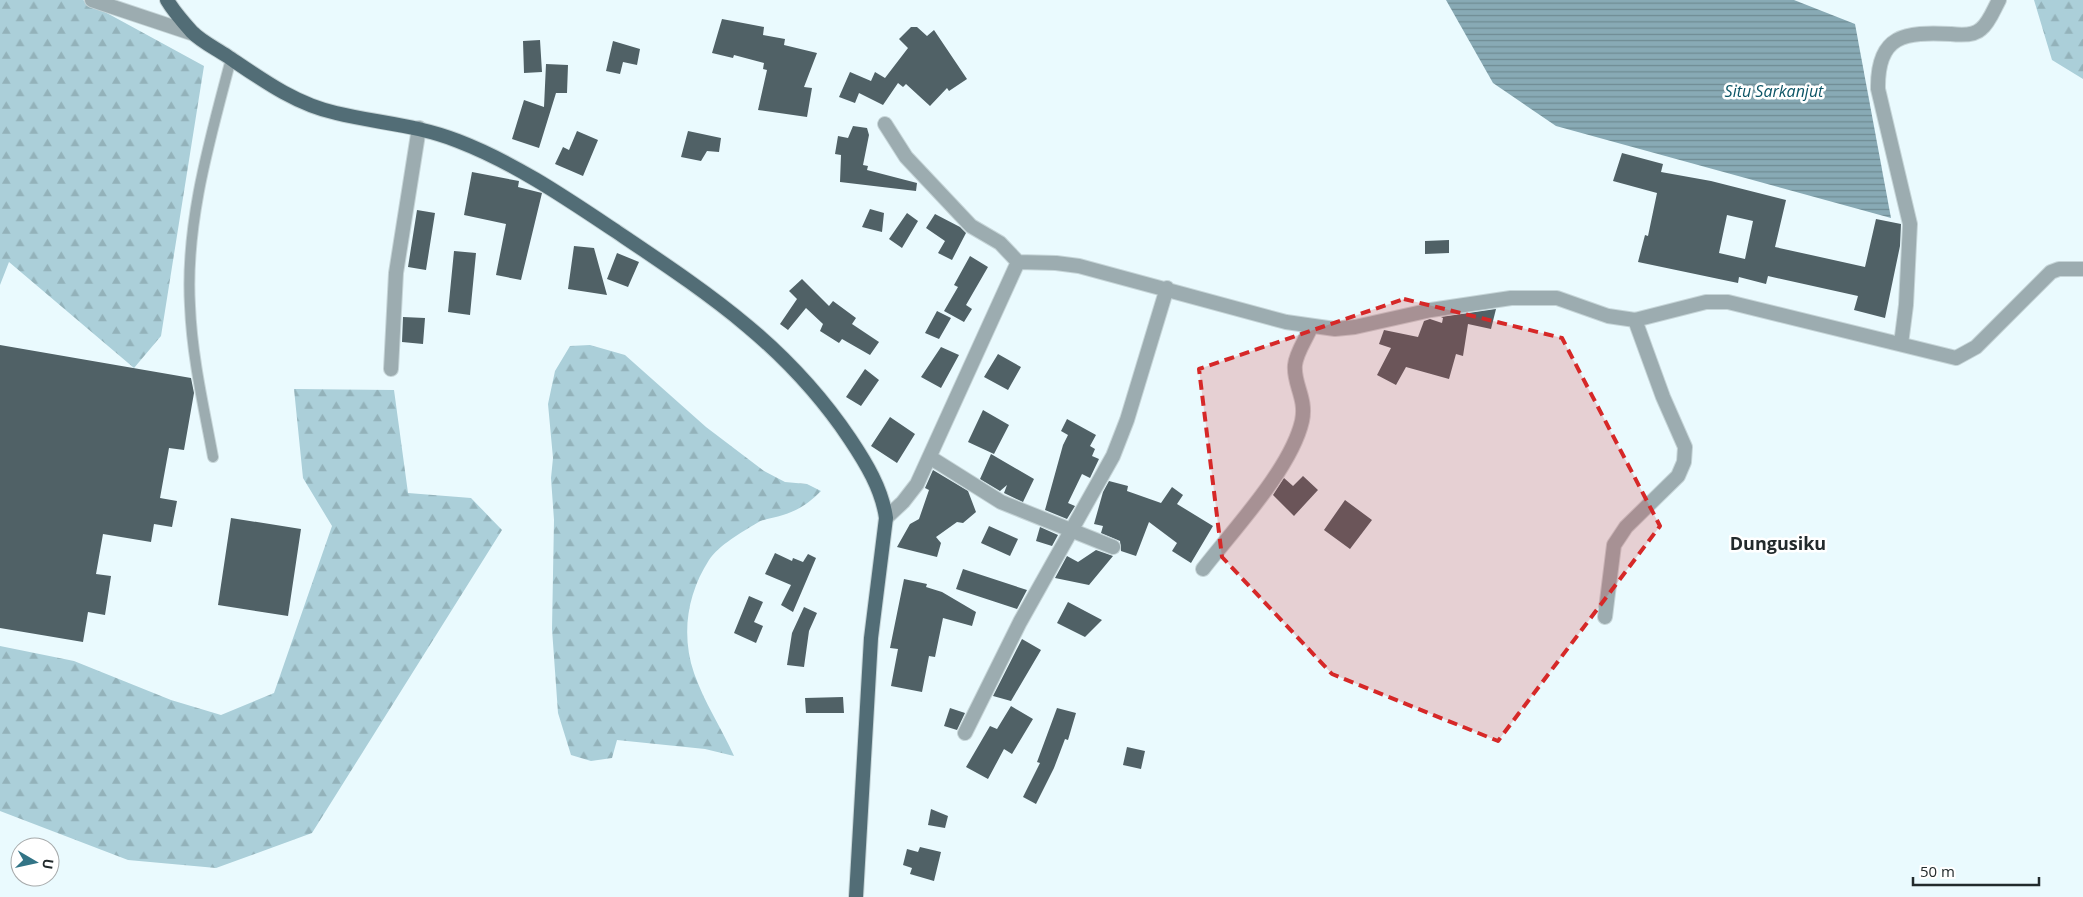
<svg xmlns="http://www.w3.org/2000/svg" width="2083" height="897" font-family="'Open Sans',sans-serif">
  <defs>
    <pattern id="forest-firs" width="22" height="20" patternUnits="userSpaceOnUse" patternTransform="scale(1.25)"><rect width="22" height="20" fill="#abcfd9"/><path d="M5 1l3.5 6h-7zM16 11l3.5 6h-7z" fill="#93b2ba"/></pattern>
    <pattern id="water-rules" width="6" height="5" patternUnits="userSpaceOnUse" patternTransform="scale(1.25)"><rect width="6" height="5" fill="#88aab5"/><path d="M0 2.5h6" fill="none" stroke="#6f8b93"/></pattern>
  </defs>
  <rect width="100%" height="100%" fill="#eafafe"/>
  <!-- forest -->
  <path fill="url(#forest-firs)" d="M0 0H83L204 66 161 336 134 368 9 262 0 285Z
    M2034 0H2083V79L2052 60Z
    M590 345 625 355 706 427 764 471 785 482 807 484 821 491C809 503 799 510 783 515 775 518 765 518 757 523 742 532 719 545 709 560 687 594 681 635 694 673 704 702 722 729 734 756L705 749 617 740 612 758 591 761 571 755 558 713 552 629 554 520 551 478 553 458 548 404 555 371 570 346Z
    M294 389 394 390 408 493 471 498 502 530 312 833 216 868 128 860 0 811V646L74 661 171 700 221 715 274 693 332 526 303 478Z"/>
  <!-- water -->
  <path fill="url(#water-rules)" d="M1446 0H1794L1855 24 1891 218 1556 126 1493 83Z"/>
  <!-- building -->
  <path fill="#506166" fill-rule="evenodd" d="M722 19 764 27 763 35 785 39 784 45 817 53 804 87 812 88 807 117 758 110 767 70 763 69 764 63 734 55 733 58 712 53Z
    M911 27H917L927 36 934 30 967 79 949 91 947 88 930 106 906 84 903 87 898 83 883 105 859 93 855 103 839 97 850 72 871 81 875 72 885 78 908 48 899 39Z
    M540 40 542 72 524 73 523 41Z
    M613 41 640 49 637 65 623 62 620 74 606 71Z
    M546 64 568 65 567 93H556L539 148 512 139 524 100 544 107Z
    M853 126 867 128 869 135 863 165 868 166 867 170 917 183 916 191 840 182 841 155 835 154 838 136 848 138Z
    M577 131 598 140 583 176 555 164 563 147 569 150Z
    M688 131 721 138 719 152 707 151 701 161 681 157Z
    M1622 153 1663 164 1661 172 1711 181 1786 200 1775 247 1865 267 1876 219 1901 224 1900 246 1885 318 1854 310 1858 296 1768 276 1766 284 1739 277 1738 283 1638 262 1645 235 1648 236 1657 193 1613 181ZM1727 215 1753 221 1745 259 1719 253Z
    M472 172 519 181 518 187 542 193 521 280 496 275 506 224 464 215Z
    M870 209 884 213 882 232 862 227Z
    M417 210 435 213 426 270 408 267Z
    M907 213 918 221 902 248 889 239Z
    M935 214 960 227 966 233 952 260 938 253 945 241 926 228Z
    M1449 240V253L1425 254V241Z
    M574 246 594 248 607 295 568 289Z
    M454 251 476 253 470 315 448 312Z
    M617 253 639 262 628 287 607 279Z
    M970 256 988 267 966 305 972 309 964 322 944 311 958 287 954 285Z
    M802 279 829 306 833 301 856 318 852 324 879 342 870 355 842 339 839 343 820 331 823 324 806 308 788 330 780 324 797 299 789 291Z
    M1496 309 1491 329 1468 324 1463 356 1456 354 1449 379 1406 367 1396 385 1377 375 1391 348 1379 344 1384 330 1418 337 1424 321 1430 319 1442 323 1443 318 1441 317Z
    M937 311 951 318 939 339 925 333Z
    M403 317 425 318 423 344 402 342Z
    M0 345 191 378 194 393 184 450 169 448 160 498 177 501 172 527 154 524 151 542 103 534 96 574 111 576 105 615 88 612 83 642 0 628Z
    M941 347 959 355 941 388 921 377Z
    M998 354 1021 367 1008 390 984 377Z
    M865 369 879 380 861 406 846 397Z
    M983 410 1009 425 994 454 968 442Z
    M890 417 915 434 897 463 871 446Z
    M1067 419 1096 435 1090 446 1095 449 1092 456 1099 459 1090 478 1082 474 1068 503 1075 506 1067 519 1045 510 1063 445 1068 435 1061 431Z
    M991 454 1034 479 1023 502 1004 493 1007 485 1000 491 980 479Z
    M933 470 968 491 976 512 963 523 957 522 936 537 941 543 937 557 897 547 910 524 919 519 929 490 925 488Z
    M1303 476 1318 490 1294 516 1273 495 1284 478 1293 486Z
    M1109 481 1128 486 1127 491 1161 503 1172 487 1183 495 1177 504 1213 526 1191 563 1172 551 1177 543 1149 522 1136 556 1121 551 1120 541 1101 533 1103 526 1094 524 1103 492Z
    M1345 500 1372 520 1350 549 1324 530Z
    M231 518 301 529 288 616 218 605Z
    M989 526 1018 539 1010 556 981 543Z
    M1040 527 1058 535 1052 546 1036 541Z
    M1096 550 1113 556 1089 585 1055 578 1067 556 1078 562Z
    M775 553 792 561 793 558 803 562 808 554 816 558 793 612 781 605 791 585 765 574Z
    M963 569 1027 590 1017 609 956 589Z
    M904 579 927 584 926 587 942 592 976 612 972 626 943 618 935 657 929 656 922 692 891 686 898 649 890 648Z
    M749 596 763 602 754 622 763 626 756 643 734 633Z
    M1068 602 1102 620 1085 637 1057 623Z
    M804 607 817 613 809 631 804 667 787 665 792 633Z
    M1022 639 1041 650 1011 701 993 696Z
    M843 697 844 713H806L805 698Z
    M1011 706 1033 719 1012 754 1004 749 988 779 966 767 990 726 997 729Z
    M950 708 965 713 957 730 944 726Z
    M1057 708 1076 713 1068 740 1065 739 1054 768 1036 804 1023 797 1040 763 1037 762Z
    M1127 747 1145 751 1141 769 1123 765Z
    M931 809 948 816 945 828 928 825Z
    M920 847 941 852 934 881 910 874 912 868 903 865 907 849 918 852Z"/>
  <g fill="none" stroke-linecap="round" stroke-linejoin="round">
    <defs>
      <path id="service" d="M213 457C204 408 192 357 190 306 185 223 210 139 231 59"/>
      <path id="minor" d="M92 0 194 34
        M885 124 906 157 971 226 1000 243 1018 262
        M1901 344 1906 305 1910 224 1878 89C1877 34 1905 32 1951 34 1960 35 1974 36 1981 29 1989 23 1994 9 1999 0
        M391 369 396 273 419 128
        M931 458 1001 502 1113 547
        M886 518 903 502 917 484 1018 262 1056 263 1079 266 1286 322 1335 329 1355 327 1431 310 1511 298H1557L1608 316 1635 320 1706 302H1728L1956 358 1976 347 2051 272 2059 269H2083
        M1203 569C1233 530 1291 469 1302 421 1307 398 1293 384 1295 365 1296 353 1306 339 1311 327
        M1605 617 1614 545 1626 527 1678 476 1684 462 1685 447 1663 397 1635 320
        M965 733 1020 622 1113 456 1127 420 1167 288"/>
      <path id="primary" d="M167 0C174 12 183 22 192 32 202 42 215 48 227 56 261 79 295 104 336 113 377 123 418 125 458 141 515 163 566 198 617 232 709 294 787 345 850 439 866 463 882 489 886 518L871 638 856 897"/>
    </defs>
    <!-- service casing -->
    <use href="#service" stroke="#c6d5d8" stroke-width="12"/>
    <!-- minor casing -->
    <use href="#minor" stroke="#c6d5d8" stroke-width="16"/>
    <!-- primary casing -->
    <use href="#primary" stroke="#c6d5d8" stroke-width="16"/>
    <!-- service -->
    <use href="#service" stroke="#9cacb0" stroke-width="10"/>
    <!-- minor -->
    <use href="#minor" stroke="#9cacb0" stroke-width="14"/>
    <!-- primary -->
    <use href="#primary" stroke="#526d76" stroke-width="14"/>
  </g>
  <!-- marked area -->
  <path fill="#d62828" fill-opacity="0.2" stroke="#d62828" stroke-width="4" stroke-dasharray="10 6" stroke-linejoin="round" d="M1404 299 1562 338 1660 526 1498 741 1332 674 1222 557 1199 369Z"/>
  <g text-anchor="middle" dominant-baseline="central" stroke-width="5" stroke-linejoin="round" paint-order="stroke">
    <!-- water labels -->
    <g font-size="16" font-style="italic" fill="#0c5566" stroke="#fff">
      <text x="1774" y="91">Situ Sarkanjut</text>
    </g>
    <!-- quarter labels -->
    <g font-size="18" font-weight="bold" fill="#222a2c" stroke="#fff">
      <text x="1778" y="543">Dungusiku</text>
    </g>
  </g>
  <!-- north arrow -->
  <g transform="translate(35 862) rotate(99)"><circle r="24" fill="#ffffff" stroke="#a7aaab"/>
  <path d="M0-4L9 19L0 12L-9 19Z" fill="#327486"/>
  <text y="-8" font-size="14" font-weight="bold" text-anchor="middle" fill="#222a2c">U</text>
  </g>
  <!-- scale -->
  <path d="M1913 877v8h126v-8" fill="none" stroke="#222a2c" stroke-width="2.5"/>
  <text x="1920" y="877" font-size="15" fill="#222a2c" stroke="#ffffff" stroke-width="4" paint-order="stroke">50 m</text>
</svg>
